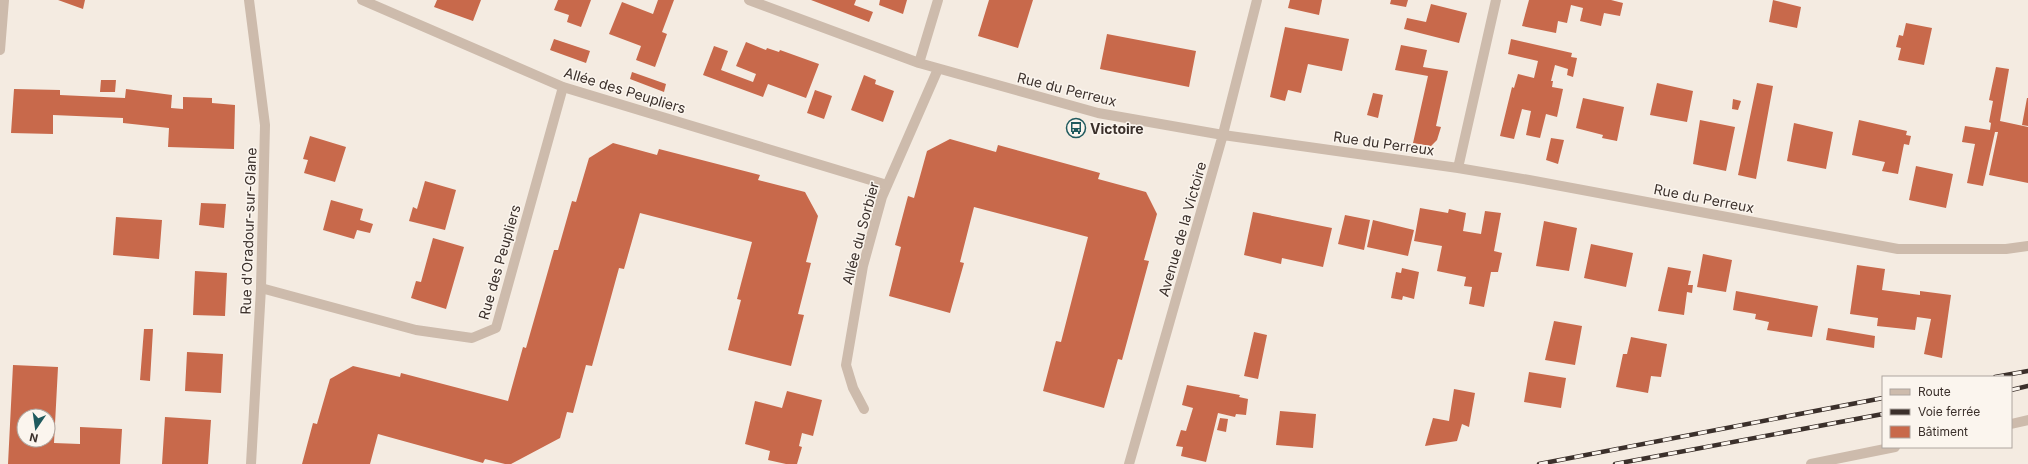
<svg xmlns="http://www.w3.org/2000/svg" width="2028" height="464" font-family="Inter,sans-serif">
  <rect width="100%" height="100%" fill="#f4ebe1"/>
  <!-- building -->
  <path fill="#c8694b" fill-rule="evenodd" d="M58 0H85L83 9Z
    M437 0H481L473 21 434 7Z
    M558 0H591L581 27 567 22 569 15 554 10Z
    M658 0H674L662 32 667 34 655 67 636 60 641 46 609 34 622 2 653 14Z
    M811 0H856L854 5 873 12 869 22Z
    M880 0H907L903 14 879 5Z
    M989 0H1033L1018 48 978 36Z
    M1290 0H1322L1319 15 1288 8Z
    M1391 0H1408L1406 7 1390 4Z
    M1529 0H1611L1623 3 1620 16 1604 13 1601 26 1580 21 1583 8 1571 5 1567 23 1558 21 1556 33 1522 26Z
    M1773 0 1801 7 1797 28 1769 22Z
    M1431 4 1467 13 1459 43 1404 29 1407 18 1426 22Z
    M1906 23 1932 28 1924 65 1898 60 1901 48 1896 47 1899 35 1903 36Z
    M1285 27 1349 39 1342 71 1308 64 1301 93 1288 90 1285 101 1270 97Z
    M1107 34 1196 51 1189 87 1100 69Z
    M554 39 590 51 586 63 550 50Z
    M1511 39 1572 53 1571 57 1577 58 1573 77 1567 75 1568 69 1555 65 1551 81H1553L1552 87 1563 89 1557 117 1546 114 1540 138 1526 135 1531 111 1522 109 1514 139 1500 136 1512 87 1514 88 1518 74 1534 78 1538 61 1508 54Z
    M746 42 766 50 767 48 779 52 780 50 819 64 806 98 768 84 763 97 703 75 714 46 728 51 721 70 753 82 756 74 736 66Z
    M1401 45 1427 50 1423 67 1448 71 1436 126 1441 127 1437 140 1431 146 1413 143 1428 76 1395 70Z
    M1996 67 2009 69 2000 121 2028 127V183L1989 175 1998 132H1995L1983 186 1967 183 1975 144 1962 142 1965 126 1990 130 1991 123 1989 122 1993 101 1989 100Z
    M632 72 666 84 664 92 630 79Z
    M864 75 876 80 875 84 894 91 883 122 851 110Z
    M101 80H116L115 92H100Z
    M1657 83 1693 91 1687 122 1650 115Z
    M1757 83 1773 86 1756 179 1738 175Z
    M14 89 60 90V95L125 98 126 89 172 95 171 108 183 109V97L212 98V103L235 105 234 149 168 147 169 128 123 123V118L53 115V134L11 133Z
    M815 90 832 96 824 119 807 113Z
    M1373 93 1383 95 1378 118 1367 115Z
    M1583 98 1624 107 1617 141 1602 138 1603 135 1576 128Z
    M2027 98H2028V126L2022 125Z
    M1733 99 1741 101 1738 110 1732 109Z
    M1700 120 1735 127 1726 171 1693 164Z
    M1859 120 1907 131 1906 135 1911 136 1909 145 1904 144 1898 174 1882 171 1885 162 1852 155Z
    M1794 123 1833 132 1826 169 1787 161Z
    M310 136 346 147 335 182 304 173 308 160 303 159Z
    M1551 138 1564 140 1558 164 1546 160Z
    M950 139 996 152 998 145 1100 173 1098 179 1146 192 1157 214 1144 260 1149 261 1122 360 1118 359 1104 408 1043 391 1056 341 1061 342 1088 237 974 207 960 262 964 263 950 313 889 296 901 247 895 245 908 196 914 198 927 151Z
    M613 143 657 155 659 149 760 175 758 180 805 192 818 216 806 262 811 263 798 314 804 315 791 366 728 350 741 300 737 299 752 242 640 213 624 269 619 268 592 366 586 365 573 413 567 412 560 438 511 464H505L485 459 483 463 378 434 370 464H302L313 423 317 424 330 379 353 366 400 377 401 373 508 401 523 347 526 348 554 250H558L572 201 576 202 589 158Z
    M1916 166 1953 174 1946 208 1909 200Z
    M425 181 456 190 445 230 409 221 413 207 417 209Z
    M331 200 363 209 360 220 373 224 370 233 357 230 354 239 323 230Z
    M201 203 226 204 224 228 199 225Z
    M1420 208 1448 213 1449 209 1466 213 1463 231 1481 234 1485 211 1501 213 1494 251 1502 253 1498 272H1491L1484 307 1469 304 1472 287 1464 286 1466 277 1437 271 1442 246 1414 241Z
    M1253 212 1332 228 1323 267 1282 258 1281 264 1244 255Z
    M1345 215 1370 220 1364 250 1338 244Z
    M116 217 162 220 159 259 113 255Z
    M1373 220 1414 230 1408 256 1367 247Z
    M1544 221 1577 228 1569 271 1536 266Z
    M433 238 464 247 446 309 411 298 416 281 421 282Z
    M1591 244 1633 253 1626 287 1584 278Z
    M1703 254 1732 260 1726 292 1697 287Z
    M1857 265 1885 269 1882 290 1920 295V291L1951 295 1942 358 1924 354 1931 319 1917 317 1915 330 1877 326 1878 318 1850 314Z
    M1668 267 1691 271 1688 285H1693L1692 293 1687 292 1684 315 1658 311Z
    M1402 268 1419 272 1414 299 1403 296 1402 300 1391 298 1396 272 1401 273Z
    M195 271 227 273 225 316 193 315Z
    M1736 291 1818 306 1812 337 1767 330 1769 322 1755 319 1756 314 1733 310Z
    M1554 321 1582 326 1575 365 1545 360Z
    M1828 328 1875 336 1874 348 1826 340Z
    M144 329H153L150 381 140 380Z
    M1254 332 1267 335 1258 379 1244 376Z
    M1631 337 1667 344 1661 377 1651 376 1648 393 1616 387 1623 354H1627Z
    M187 352 223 354 221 393 185 391Z
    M13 365 58 367 54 443 80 444V427L122 429 120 464H8ZM24 416H48V440H24Z
    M1529 372 1566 378 1561 408 1524 402Z
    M1187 385 1240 395 1239 397 1248 399 1246 415 1236 414 1235 417 1218 413 1206 462 1181 456 1183 447 1176 446 1181 430 1186 431 1193 408 1182 405Z
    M1454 389 1475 393 1469 427 1462 424 1457 441 1425 446 1433 418 1449 421Z
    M787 391 822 400 813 436 802 433 799 446 802 447 797 464H786L768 460 770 451 745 444 755 401 782 408Z
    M1280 411 1316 414 1313 448 1276 445Z
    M165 417 211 420 208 464H162Z
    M1220 418 1228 419 1226 432 1217 430Z"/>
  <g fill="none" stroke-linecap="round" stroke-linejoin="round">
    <!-- lane -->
    <path stroke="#cdbbac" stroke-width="10" d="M362 0 563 87 887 185
      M261 288 416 330 472 338 496 328 563 87
      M864 409 853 388 846 365 863 266 882 197 938 69"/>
    <!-- street -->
    <path stroke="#cdbbac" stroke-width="10" d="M249 0 265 125 261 288 251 464
      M749 0 919 63 1098 113 1223 135 1458 168 1529 180 1898 249H2006L2028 246
      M0 50 4 0
      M919 63 938 0
      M1458 168 1496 0
      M2011 424 2028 420
      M1129 464 1222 138 1257 0
      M1811 464 1895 447"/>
    <defs>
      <path id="rail" d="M1995 377 2028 371
        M2011 390 2028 386
        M1539 464 1883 398
        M1615 464 1883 414"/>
    </defs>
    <!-- rail casing -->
    <use href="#rail" stroke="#3b302b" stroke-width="4.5"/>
    <!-- rail -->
    <use href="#rail" stroke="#fbf5ee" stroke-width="3" stroke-dasharray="9" stroke-linecap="butt"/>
  </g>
  <!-- icons -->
  <defs>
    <symbol id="bus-ring" viewBox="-11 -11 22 22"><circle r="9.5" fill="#fbf5ee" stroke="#1f5a5e" stroke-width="1.5"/><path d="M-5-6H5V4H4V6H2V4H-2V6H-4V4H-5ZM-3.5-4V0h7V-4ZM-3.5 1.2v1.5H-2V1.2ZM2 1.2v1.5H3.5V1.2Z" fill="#1f5a5e"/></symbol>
  </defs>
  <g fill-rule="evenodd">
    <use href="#bus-ring" x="1065" y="117" width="22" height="22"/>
  </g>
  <g text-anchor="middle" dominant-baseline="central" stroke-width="3" stroke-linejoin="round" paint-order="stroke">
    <!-- street labels -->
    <g font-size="14" fill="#3b302b" stroke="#fbf5ee">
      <text transform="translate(1067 89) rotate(14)">Rue du Perreux</text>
      <text transform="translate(625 90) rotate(17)">Allée des Peupliers</text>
      <text transform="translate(1384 143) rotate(8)">Rue du Perreux</text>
      <text transform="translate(1704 198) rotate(11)">Rue du Perreux</text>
      <text transform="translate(1182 229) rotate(-74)">Avenue de la Victoire</text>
      <text transform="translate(248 231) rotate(-88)">Rue d'Oradour-sur-Glane</text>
      <text transform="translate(860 233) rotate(-75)">Allée du Sorbier</text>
      <text transform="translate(499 262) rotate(-74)">Rue des Peupliers</text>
    </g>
    <!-- poi labels -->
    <g font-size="14" font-weight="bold" fill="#3b302b" stroke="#fbf5ee" text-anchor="start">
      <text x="1090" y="128">Victoire</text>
    </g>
  </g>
  <!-- legend -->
  <rect x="1882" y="376" width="130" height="72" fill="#fbf5ee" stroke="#aea6a0"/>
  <rect x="1890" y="389" width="20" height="6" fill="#cdbbac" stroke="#aea6a0"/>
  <text x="1918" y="396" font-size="12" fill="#3b302b">Route</text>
  <rect x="1890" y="409" width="20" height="6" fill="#3b302b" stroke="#aea6a0"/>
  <text x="1918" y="416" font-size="12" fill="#3b302b">Voie ferrée</text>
  <rect x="1890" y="426" width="20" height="12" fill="#c8694b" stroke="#aea6a0"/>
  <text x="1918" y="436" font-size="12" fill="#3b302b">Bâtiment</text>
  <!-- north arrow -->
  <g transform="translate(36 428) rotate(193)"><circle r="19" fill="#fbf5ee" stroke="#aea6a0"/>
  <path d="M0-3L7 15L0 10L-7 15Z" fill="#1f5a5e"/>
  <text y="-6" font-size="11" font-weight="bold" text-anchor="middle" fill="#3b302b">N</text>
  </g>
</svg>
